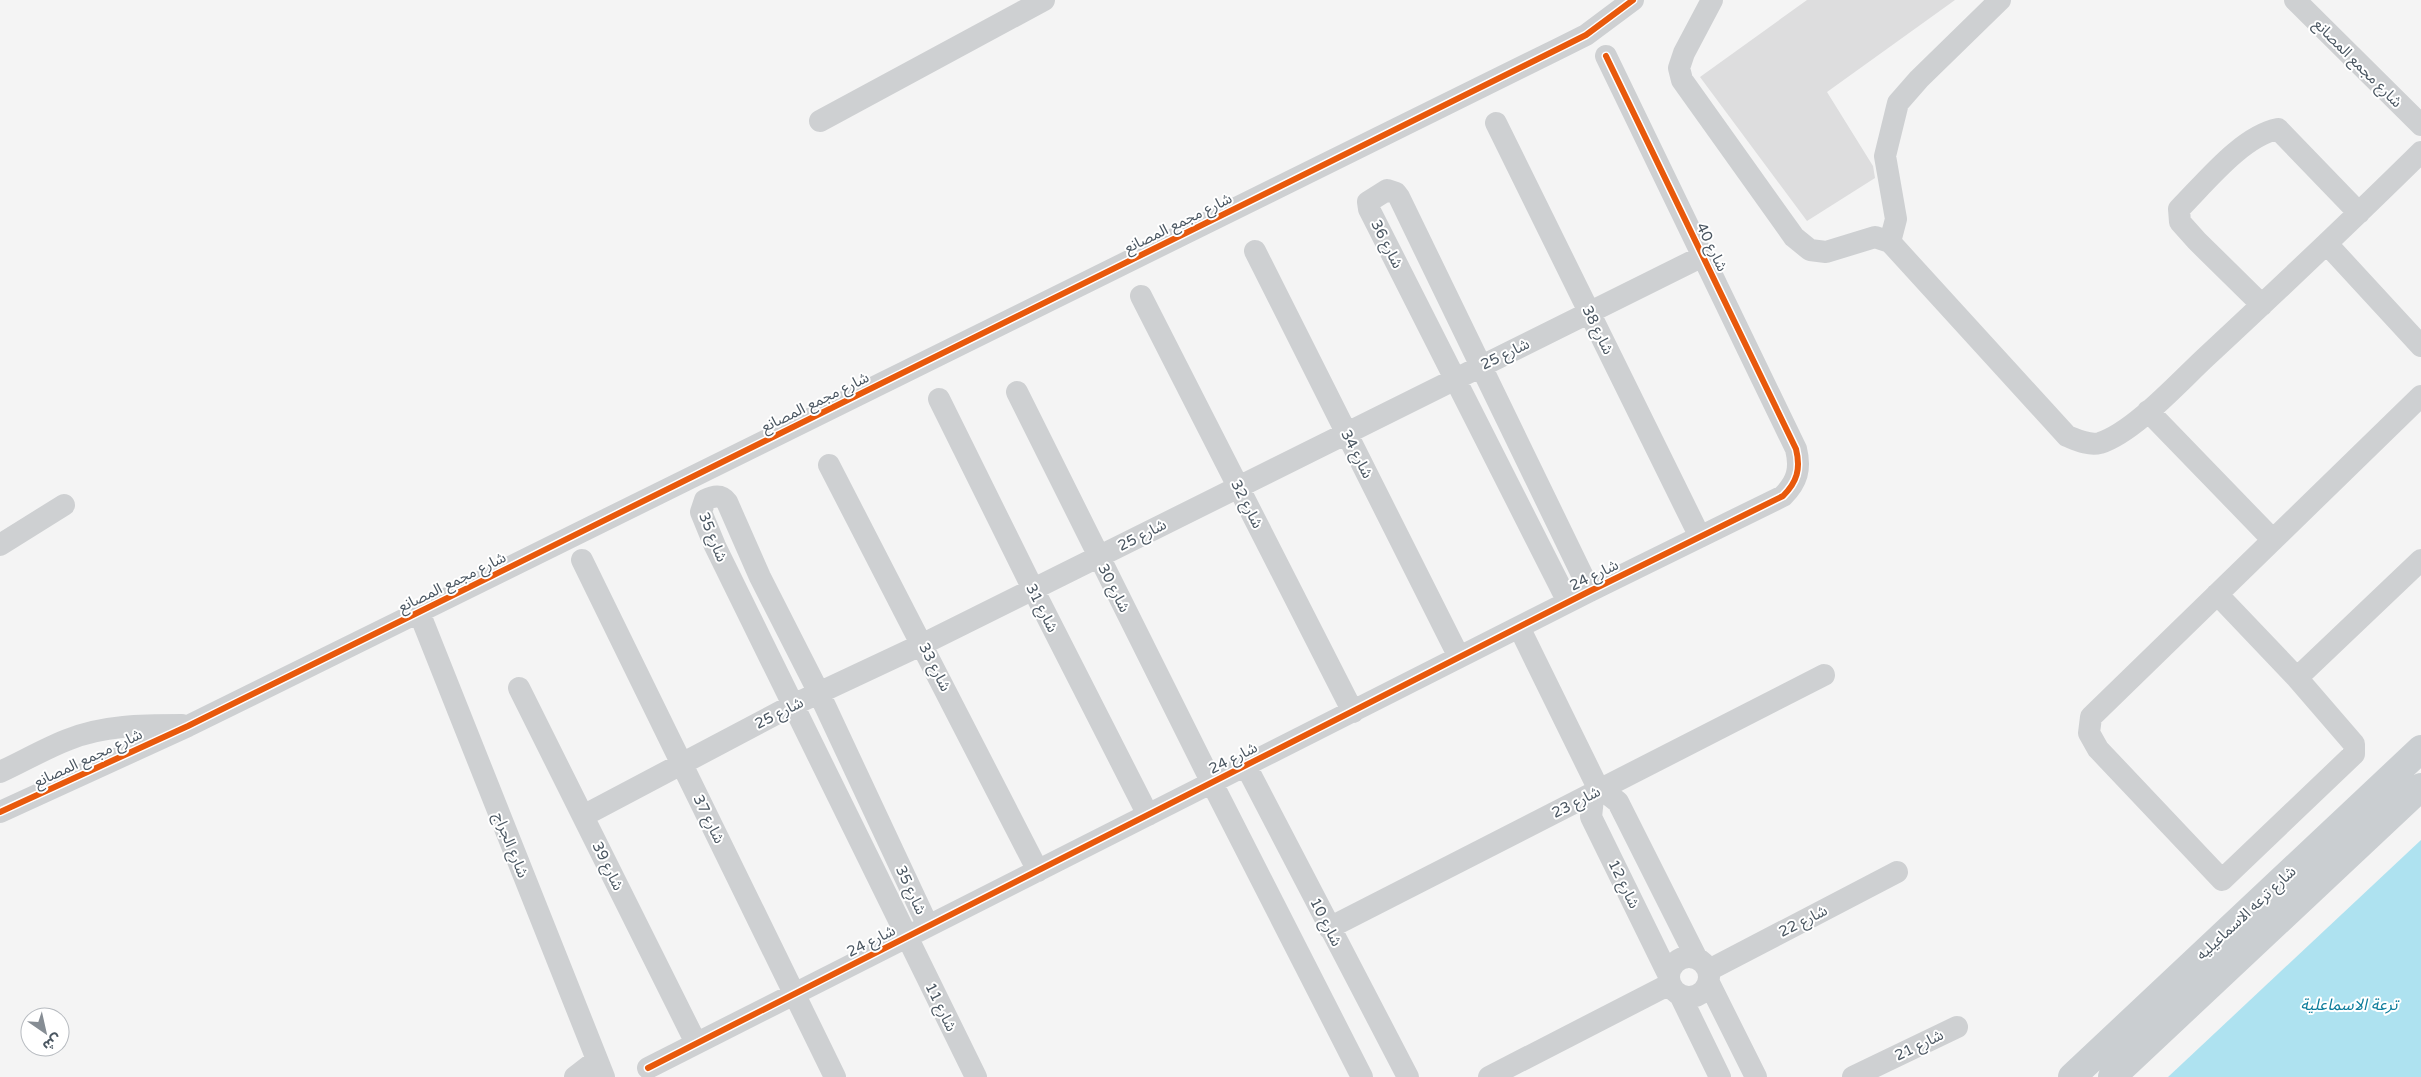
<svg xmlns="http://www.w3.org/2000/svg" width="2421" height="1077" font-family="'Varela Round','Noto Sans Arabic',sans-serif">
  <rect width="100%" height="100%" fill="#f4f4f4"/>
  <!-- water -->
  <path fill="#aee2f0" d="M2421 840V1077H2168Z"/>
  <!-- building -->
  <path fill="#ddddde" d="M1807 0H1955L1827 92 1873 166 1875 178 1807 221 1700 77Z"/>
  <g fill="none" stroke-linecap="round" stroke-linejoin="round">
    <!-- minor -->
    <path stroke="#ced0d2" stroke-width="22" d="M1712 0 1684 53 1679 68 1682 80 1794 237 1810 250 1826 252 1875 237 1890 242 2067 436C2077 440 2089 446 2100 443 2134 432 2179 382 2206 357 2278 290 2350 222 2421 152
      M2295 0 2421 125
      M820 121 1044 0
      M1496 123 1700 537
      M1890 242 1896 219 1885 156 1898 103 1919 79 2000 0
      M2327 244 2421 346
      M1255 251 1459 657
      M1141 296 1353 712
      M2262 305 2197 241 2180 222 2179 209C2205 183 2242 136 2278 129L2359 213
      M1017 392 1212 783 1362 1077
      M939 399 1033 589 1148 815
      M2148 411 2273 540
      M829 465 1038 871
      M0 545 64 505
      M582 560 835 1077
      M2217 594 2297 678 2354 744V754L2222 880 2098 749 2089 733 2091 717C2201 610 2311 503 2421 396
      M1568 602 1369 209 1368 202 1387 190 1396 193 1399 197 1590 591
      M419 612 604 1077
      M1519 627 1599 790 1609 795 1618 802 1696 957
      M2297 678 2421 560
      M519 688 696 1043
      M1246 766 1408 1077
      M0 772C22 762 44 749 67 740 103 725 143 725 182 725
      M1599 790 1593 798 1591 817 1669 976
      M0 812 188 726 419 612 1558 49 1586 35 1633 0
      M583 816 793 705 923 644 1703 256
      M928 926 819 693 760 577 727 502C721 494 713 496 705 500L701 512 715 546 976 1077
      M1329 928 1824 675
      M1669 977a20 20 0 1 1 40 0a20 20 0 1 1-40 0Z
      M1709 970 1897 872
      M1709 983 1756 1077
      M1680 995 1720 1077
      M648 1068 1590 591 1783 496C1797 482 1801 469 1796 449L1606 56
      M575 1077 597 1060
      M1489 1077 1670 984
      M1853 1077 1957 1027"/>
    <!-- major -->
    <path stroke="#caced1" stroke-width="28" d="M2072 1077 2421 749
      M2112 1077 2421 787"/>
    <defs>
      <path id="cycleway" d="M0 812 188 726 419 612 1558 49 1586 35 1633 0
        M648 1068 1590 591 1783 496C1797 482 1801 469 1796 449L1606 56"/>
    </defs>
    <!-- cycleway casing -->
    <use href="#cycleway" stroke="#fff" stroke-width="9"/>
    <!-- cycleway -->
    <use href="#cycleway" stroke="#e8590c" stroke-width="6"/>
  </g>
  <g text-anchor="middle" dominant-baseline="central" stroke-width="4" stroke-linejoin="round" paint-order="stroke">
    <!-- street labels -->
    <g font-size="15" fill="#4a5661" stroke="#fff">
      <text transform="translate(2358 63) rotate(45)">شارع مجمع المصانع</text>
      <text transform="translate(1178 223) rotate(-26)">شارع مجمع المصانع</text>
      <text transform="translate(1387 244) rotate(63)">شارع 36</text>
      <text transform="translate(1712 247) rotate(64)">شارع 40</text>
      <text transform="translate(1598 330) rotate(64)">شارع 38</text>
      <text transform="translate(1505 354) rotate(-26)">شارع 25</text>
      <text transform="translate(815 402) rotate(-26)">شارع مجمع المصانع</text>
      <text transform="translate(1357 454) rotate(63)">شارع 34</text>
      <text transform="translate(1247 504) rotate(63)">شارع 32</text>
      <text transform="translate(1142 535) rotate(-27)">شارع 25</text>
      <text transform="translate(713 537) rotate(68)">شارع 35</text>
      <text transform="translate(1594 575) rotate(-26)">شارع 24</text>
      <text transform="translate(452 582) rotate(-26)">شارع مجمع المصانع</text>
      <text transform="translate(1114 588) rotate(63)">شارع 30</text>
      <text transform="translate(1042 608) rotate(63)">شارع 31</text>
      <text transform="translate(935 667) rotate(63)">شارع 33</text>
      <text transform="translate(779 713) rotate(-27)">شارع 25</text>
      <text transform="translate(88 758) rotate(-25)">شارع مجمع المصانع</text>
      <text transform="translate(1233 758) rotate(-27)">شارع 24</text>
      <text transform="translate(1576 802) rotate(-27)">شارع 23</text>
      <text transform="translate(709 819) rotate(64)">شارع 37</text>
      <text transform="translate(511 845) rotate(68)">شارع الجراج</text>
      <text transform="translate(608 866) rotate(64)">شارع 39</text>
      <text transform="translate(1624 884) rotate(64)">شارع 12</text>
      <text transform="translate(911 890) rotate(65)">شارع 35</text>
      <text transform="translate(2246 913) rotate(-43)">شارع ترعه الاسماعيليه</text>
      <text transform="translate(1803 921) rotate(-27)">شارع 22</text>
      <text transform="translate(1326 922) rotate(63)">شارع 10</text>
      <text transform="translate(871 941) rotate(-27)">شارع 24</text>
      <text transform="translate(941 1007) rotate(64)">شارع 11</text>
      <text transform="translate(1919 1045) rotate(-26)">شارع 21</text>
    </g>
    <!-- water labels -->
    <g font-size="16" font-style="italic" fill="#0c7c9b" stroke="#fff">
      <text x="2349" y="1005">ترعة الاسماعلية</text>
    </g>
  </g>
  <!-- north arrow -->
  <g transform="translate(45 1032) rotate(146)"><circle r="24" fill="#ffffff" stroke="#b7bbc0"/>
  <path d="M0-4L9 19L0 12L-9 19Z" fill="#868d94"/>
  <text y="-8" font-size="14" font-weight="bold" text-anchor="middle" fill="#4a5661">ش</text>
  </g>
</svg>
